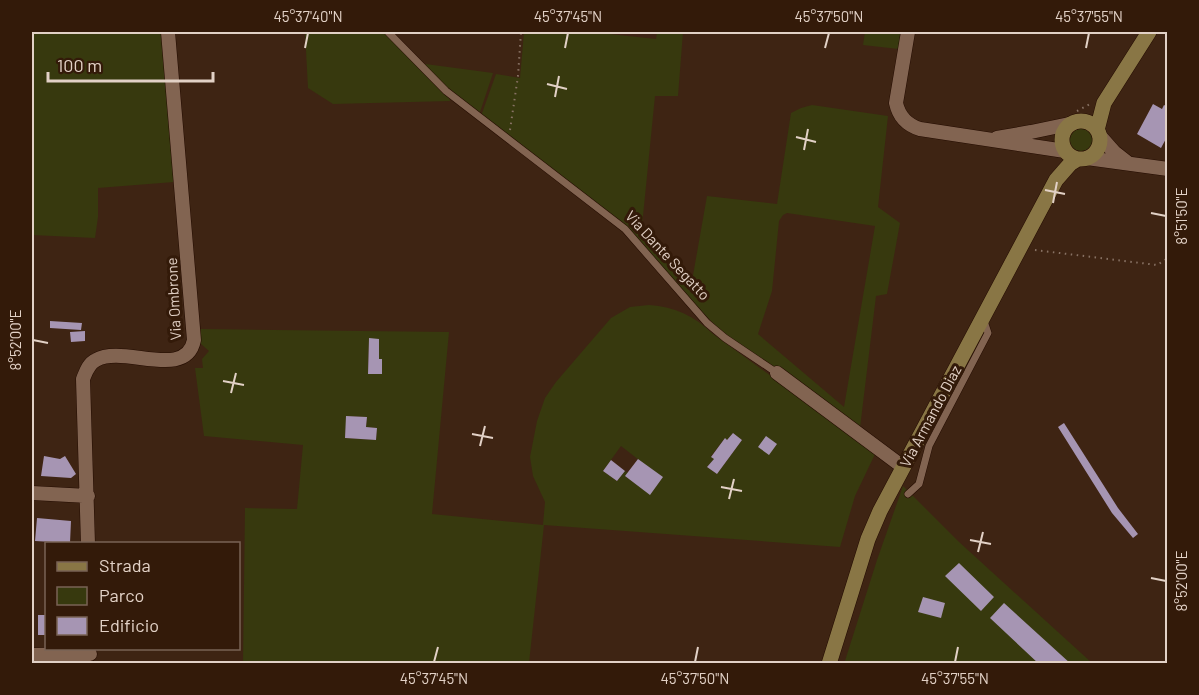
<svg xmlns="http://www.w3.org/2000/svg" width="1199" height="695" font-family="Barlow,sans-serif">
  <rect width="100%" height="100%" fill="#3e2413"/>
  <!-- green -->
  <path fill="#37390e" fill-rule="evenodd" d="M32 32H163L174 182 98 188V217L95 238 32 235Z
    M305 32H387L418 63 493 73 479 115 448 93 450 101 333 104 308 88Z
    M524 32H591L656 39 657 32H683L678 96H655L642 226 692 281 707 196 777 204 791 113 801 108 812 105 888 116 878 207 900 223 887 294 876 296 860 428 726 336 691 301 625 225 481 116 496 74 520 78ZM787 213 875 226 844 407 758 334 772 291 779 221 783 215Z
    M865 32H902L899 49 863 45Z
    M1070 140a11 11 0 1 1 22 0a11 11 0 1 1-22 0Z
    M649 305C675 307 695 316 713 334L876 452 855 496 840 547 544 525 529 663H243L245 508 297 509 303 445 204 436 195 368H203L202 359 209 351 201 344 200 329 449 332 432 514 543 525 545 502 533 476 530 457 537 421 545 398 556 382 611 318 630 307ZM369 339H379V359H382L381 374 368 373ZM347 416 367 417 366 427 377 428 376 440 345 438ZM733 433 742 440 717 474 707 467 714 459 711 456 724 439 727 440ZM621 446 662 478 650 494 626 477 628 473 625 471 617 481 603 471Z
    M903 486 958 541 1092 663 844 664 877 560Z"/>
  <!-- building -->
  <path fill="#a695b3" d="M1153 104 1162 109 1164 105 1168 107V135L1161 148 1137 134Z
    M50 321 82 323 81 330 50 328Z
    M85 331V341L71 342 70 332Z
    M369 338 379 339V359H382V374H368Z
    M346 416 367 417 366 427 377 428 376 440 345 438Z
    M1064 423 1118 508 1138 534 1133 538 1112 513 1058 427Z
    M733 433 742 440 717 474 707 467 714 459 711 457 725 438 727 440Z
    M766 436 777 444 769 455 758 447Z
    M44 456 60 459 65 456 76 474 71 478 41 476Z
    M638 459 663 477 650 495 625 476Z
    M611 460 625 471 617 481 603 471Z
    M37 518 71 521 70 543 35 541Z
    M959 563 994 597 981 611 945 576Z
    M923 597 945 603 941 618 918 612Z
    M1004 603 1071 664H1039L990 618Z
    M38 615H46V635H38Z"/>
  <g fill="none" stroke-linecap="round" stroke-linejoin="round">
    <defs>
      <path id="lane" d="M388 32 446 91 625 229 707 323 725 338 777 373
        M908 494 919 484 929 446 988 333 984 321"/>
      <path id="street" d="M908 32 896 103C899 117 907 125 920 129L1065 151
        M1099 135 1114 152 1128 163
        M997 138 1031 132 1074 123
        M1087 158 1168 169
        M777 373 903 467
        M32 493 88 496
        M88 544 83 379C86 372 88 364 96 360 123 344 186 381 194 340L168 32
        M32 655 90 654"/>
      <path id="secondary" d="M1062 140a19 19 0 1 1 38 0a19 19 0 1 1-38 0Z
        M1097 130 1104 103 1149 32
        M829 664 868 539 880 511 1056 180 1070 164 1078 159"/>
    </defs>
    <!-- lane casing -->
    <use href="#lane" stroke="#240c00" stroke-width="8"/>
    <!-- street casing -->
    <use href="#street" stroke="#240c00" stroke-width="15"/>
    <!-- secondary casing -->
    <use href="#secondary" stroke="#240c00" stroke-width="16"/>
    <!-- path -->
    <path stroke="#887264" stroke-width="2" stroke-dasharray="1.5 4.5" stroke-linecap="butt" d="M1077 111 1090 104
      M510 130 518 76 521 32
      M1035 250 1157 265 1168 258"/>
    <!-- lane -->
    <use href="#lane" stroke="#826451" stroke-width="7"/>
    <!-- street -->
    <use href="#street" stroke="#826451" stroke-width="14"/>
    <!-- secondary -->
    <use href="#secondary" stroke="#897645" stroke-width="15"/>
  </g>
  <!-- ticks -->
  <path fill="none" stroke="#e2d1c6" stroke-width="2" d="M305 48 308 33M565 48 568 33M825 48 829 33M1086 48 1089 33M547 84 567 89M555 97 559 76M796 137 816 142M804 150 808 129M1045 190 1065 194M1053 203 1057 182M1151 213 1166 216M33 340 48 343M223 381 244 385M231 393 236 373M472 434 493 438M480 446 485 426M721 487 742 491M729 499 734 479M970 540 991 544M978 552 983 532M1151 578 1166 581M434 662 438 647M695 662 698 647M955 662 958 647"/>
  <g text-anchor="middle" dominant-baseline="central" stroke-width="6" stroke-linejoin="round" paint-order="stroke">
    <!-- street labels -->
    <g font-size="15" fill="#e2d1c6" stroke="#331a09">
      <text transform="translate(668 255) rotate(47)">Via Dante Segatto</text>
      <text transform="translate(173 299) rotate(-93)">Via Ombrone</text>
      <text transform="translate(930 416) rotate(-62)">Via Armando Diaz</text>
    </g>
  </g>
  <!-- border -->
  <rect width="1199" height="695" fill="none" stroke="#331a09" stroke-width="66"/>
  <!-- legend -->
  <rect x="45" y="542" width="195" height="108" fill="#331a09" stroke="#796355" stroke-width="1.5"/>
  <rect x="57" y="562" width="30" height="9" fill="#897645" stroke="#796355" stroke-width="1.5"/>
  <text x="99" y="572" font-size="18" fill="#e2d1c6">Strada</text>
  <rect x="57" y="587" width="30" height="18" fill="#37390e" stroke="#796355" stroke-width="1.5"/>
  <text x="99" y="602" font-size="18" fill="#e2d1c6">Parco</text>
  <rect x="57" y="617" width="30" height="18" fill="#a695b3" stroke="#796355" stroke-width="1.5"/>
  <text x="99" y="632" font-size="18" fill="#e2d1c6">Edificio</text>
  <!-- scale -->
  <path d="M48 72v9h165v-9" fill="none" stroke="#e2d1c6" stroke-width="3"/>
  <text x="57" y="72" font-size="18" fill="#e2d1c6" stroke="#331a09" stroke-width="4.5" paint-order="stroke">100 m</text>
  <rect x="33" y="33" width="1133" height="629" fill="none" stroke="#e2d1c6" stroke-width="2"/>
  <g font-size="15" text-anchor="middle" fill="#e2d1c6">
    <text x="308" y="22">45°37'40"N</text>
    <text x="568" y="22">45°37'45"N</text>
    <text x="829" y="22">45°37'50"N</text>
    <text x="1089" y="22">45°37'55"N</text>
    <text transform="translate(1182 216) rotate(-90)" y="5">8°51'50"E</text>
    <text transform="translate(16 340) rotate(-90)" y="5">8°52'00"E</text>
    <text transform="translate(1182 581) rotate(-90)" y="5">8°52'00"E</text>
    <text x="434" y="684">45°37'45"N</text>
    <text x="695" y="684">45°37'50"N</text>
    <text x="955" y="684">45°37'55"N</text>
  </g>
</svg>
